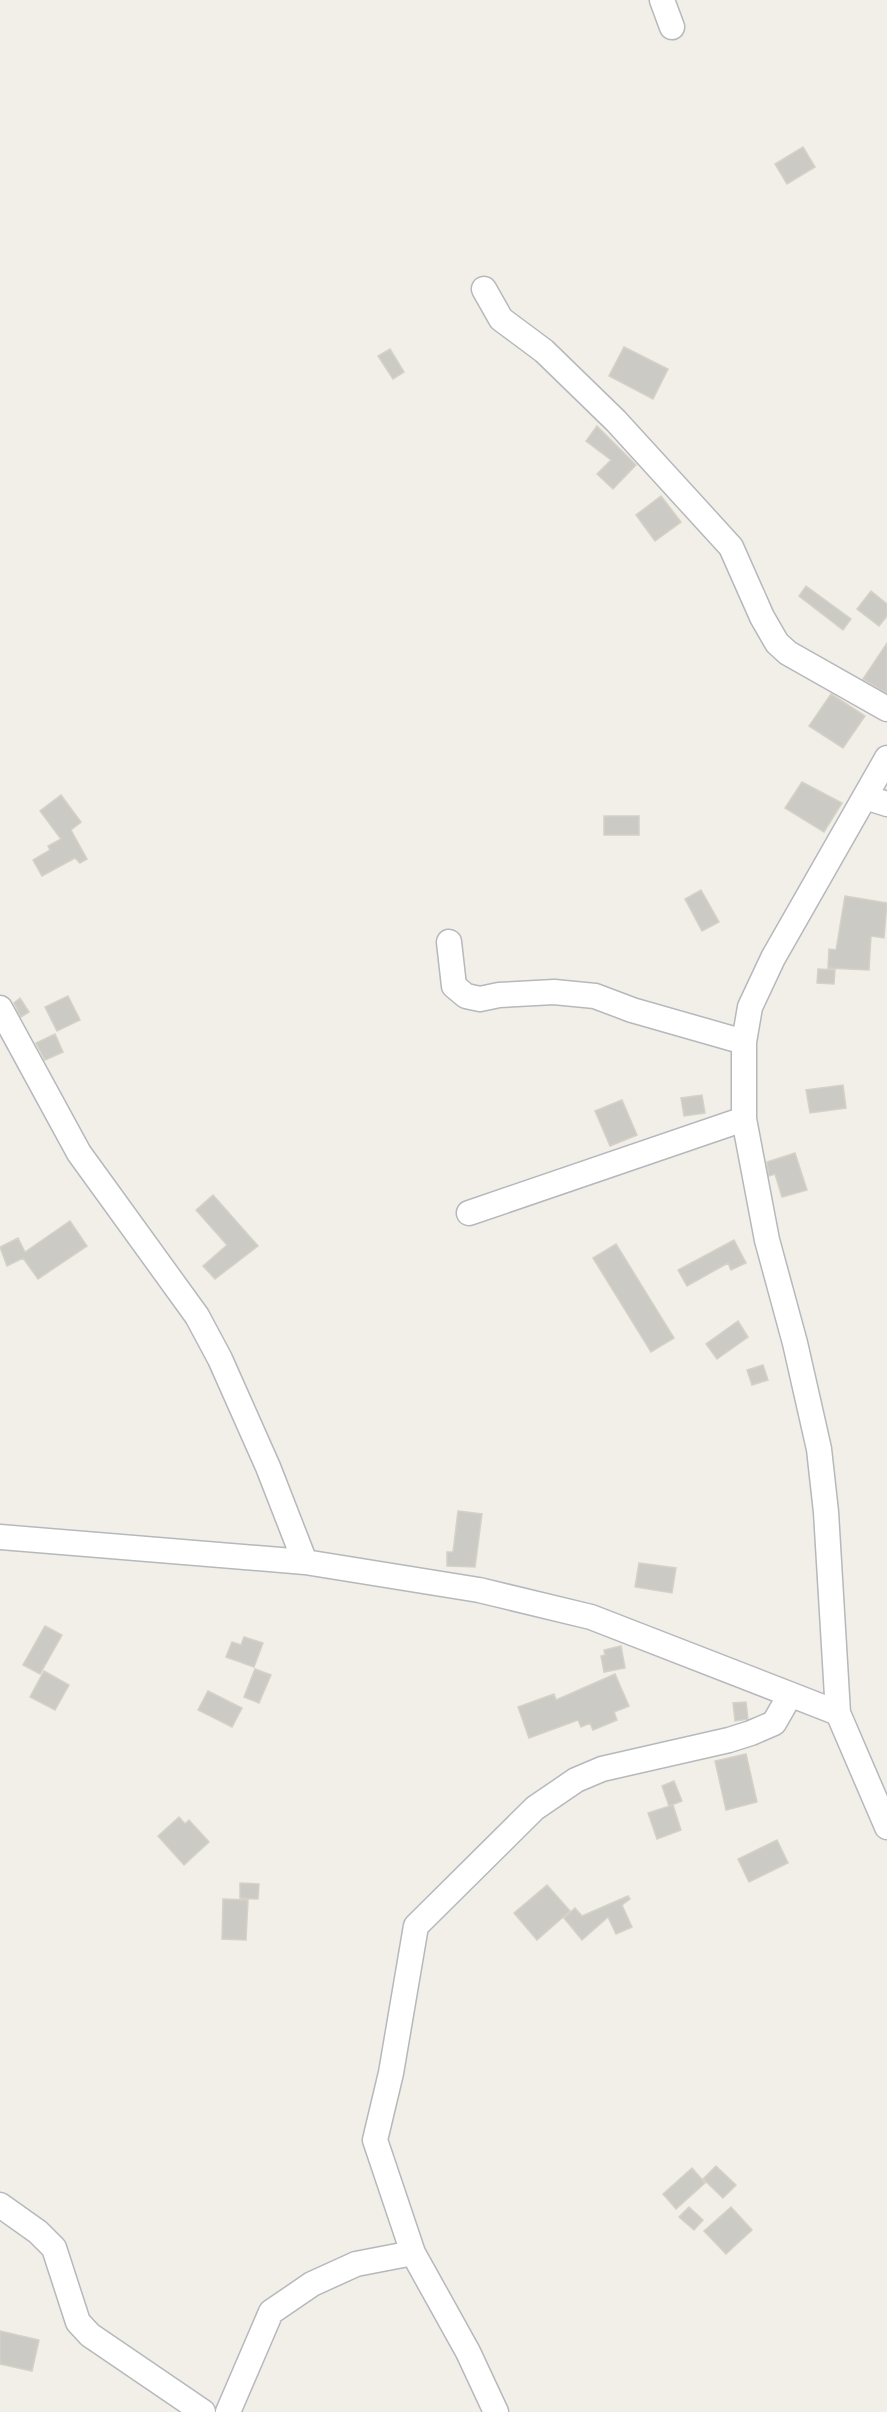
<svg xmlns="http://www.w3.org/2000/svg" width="887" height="2412" font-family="Raleway,sans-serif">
  <rect width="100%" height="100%" fill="#f1efe8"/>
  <!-- building -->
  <path fill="#cccac5" stroke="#d6d1c6" stroke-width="1.5" d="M803 147 815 167 787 184 775 164Z
    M624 347 668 369 653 399 609 376Z
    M390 349 404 372 393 379 378 356Z
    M597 426 636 465 613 489 597 474 611 460 586 441Z
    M661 496 681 522 655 541 636 515Z
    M806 586 851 619 843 630 799 596Z
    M871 591 887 604V616L879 626 857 609Z
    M887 643V693L863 679Z
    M831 694 865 716 843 748 809 726Z
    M802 782 842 803 824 832 785 808Z
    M61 795 81 822 71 830 87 859 80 863 75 858 42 876 33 860 50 850 48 846 61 839 40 811Z
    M604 816H639V835H604Z
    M701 890 719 922 702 931 685 899Z
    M845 896 887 903 884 938 871 936 869 970 828 968 829 949 836 950Z
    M818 969 835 970 834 984 817 983Z
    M68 996 80 1020 57 1031 45 1007Z
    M20 998 29 1012 21 1017 14 1003Z
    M55 1034 63 1052 45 1060 36 1043Z
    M843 1085 846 1108 810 1113 806 1090Z
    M702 1095 705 1113 684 1116 681 1098Z
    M622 1100 637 1135 610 1146 595 1111Z
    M795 1153 807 1190 782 1197 775 1174 769 1176 767 1162Z
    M213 1195 258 1246 215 1279 203 1266 227 1245 196 1210Z
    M70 1221 87 1246 38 1279 23 1258 7 1266 0 1247 18 1238 25 1252Z
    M734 1240 746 1263 731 1270 728 1263 687 1286 678 1270Z
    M616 1244 674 1338 651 1352 593 1258Z
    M738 1321 748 1337 717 1359 706 1344Z
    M763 1365 768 1380 752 1385 747 1370Z
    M458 1511 482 1514 475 1567 447 1566V1552H453Z
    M639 1563 676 1568 672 1593 635 1587Z
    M45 1626 62 1635 40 1674 23 1665Z
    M244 1637 263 1643 254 1667 226 1657 232 1642 241 1645Z
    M621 1646 625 1668 604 1672 601 1656 605 1655 604 1650Z
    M255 1669 271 1675 259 1703 244 1697Z
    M44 1671 69 1685 55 1710 30 1697Z
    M615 1674 629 1706 614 1712 617 1720 593 1730 590 1723 581 1727 578 1720 529 1738 518 1707 554 1694 556 1700Z
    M208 1691 242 1708 232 1727 198 1710Z
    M746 1702 748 1719 735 1721 733 1703Z
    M746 1754 757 1802 726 1810 715 1761Z
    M674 1781 682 1801 669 1806 662 1786Z
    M673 1805 681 1830 657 1839 648 1813Z
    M179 1817 185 1824 189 1820 209 1842 184 1865 158 1836Z
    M777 1840 788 1863 749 1882 738 1859Z
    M240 1883 259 1884 258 1899 240 1898Z
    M547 1885 570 1911 537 1940 514 1913Z
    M628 1896 630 1899 622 1905 632 1927 616 1934 608 1917 582 1940 564 1918 575 1908 582 1916Z
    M223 1899 248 1900 246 1940 222 1939Z
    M716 2166 736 2185 723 2198 703 2179Z
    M692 2168 705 2183 676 2209 663 2194Z
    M689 2207 703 2220 694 2230 679 2217Z
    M731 2207 752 2230 726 2254 704 2231Z
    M0 2331 39 2340 32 2371 0 2364Z"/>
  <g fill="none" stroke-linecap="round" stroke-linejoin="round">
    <defs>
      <path id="minor" d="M662 0 672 27
        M484 289 501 319 544 351 616 421 731 547 762 617 777 643 788 653 887 709
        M887 758 773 958 750 1007 744 1042V1119L767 1240 795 1343 819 1449 826 1512 838 1713 887 1827
        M865 797 887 804
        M449 942 454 986 466 996 480 999 499 995 554 992 595 996 632 1010 744 1042
        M0 1008 79 1153 197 1316 220 1359 268 1467 305 1562
        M469 1213 744 1119
        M0 1537 305 1562 479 1590 591 1617 838 1713
        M0 2205 38 2232 54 2248 78 2322 90 2335 203 2412
        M228 2412 271 2312 312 2284 356 2264 413 2253
        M496 2412 468 2352 413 2253 375 2140 391 2073 416 1926 535 1808 576 1780 602 1769 729 1740 751 1733 774 1723 790 1695"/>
    </defs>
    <!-- minor casing -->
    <use href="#minor" stroke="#b5b8bc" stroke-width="27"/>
    <!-- minor -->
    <use href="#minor" stroke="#fff" stroke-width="24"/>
  </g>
</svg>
